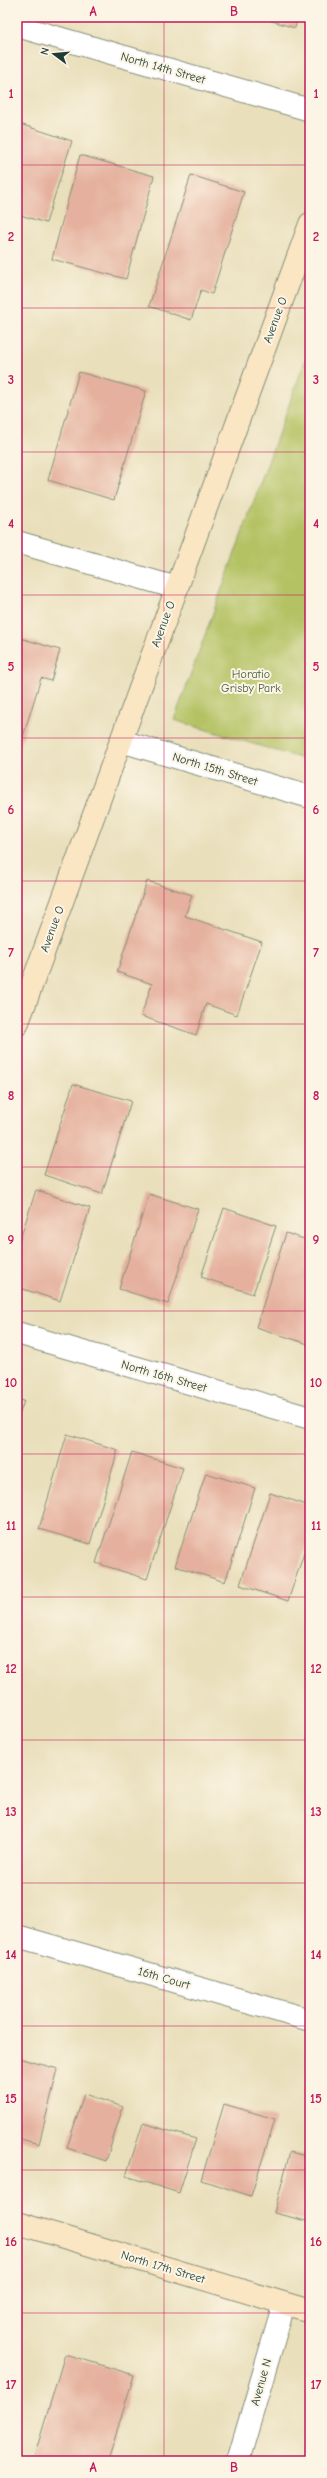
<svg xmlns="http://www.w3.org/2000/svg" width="327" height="2478" font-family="'Comic Neue',sans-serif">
  <rect width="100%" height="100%" fill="#fcf5e5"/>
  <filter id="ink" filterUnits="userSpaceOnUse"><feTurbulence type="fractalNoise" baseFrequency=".025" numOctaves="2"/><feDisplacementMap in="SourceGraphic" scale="8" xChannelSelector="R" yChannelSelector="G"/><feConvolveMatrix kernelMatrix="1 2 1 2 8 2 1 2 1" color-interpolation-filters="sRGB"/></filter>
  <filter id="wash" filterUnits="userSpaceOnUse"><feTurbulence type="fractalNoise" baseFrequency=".012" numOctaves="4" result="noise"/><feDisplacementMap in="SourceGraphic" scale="16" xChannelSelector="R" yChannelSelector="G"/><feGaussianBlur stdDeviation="0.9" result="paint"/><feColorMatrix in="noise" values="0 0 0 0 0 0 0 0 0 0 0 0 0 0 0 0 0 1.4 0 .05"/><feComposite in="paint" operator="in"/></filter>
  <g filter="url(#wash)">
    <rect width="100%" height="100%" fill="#e9dfbb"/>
    <!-- green -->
    <path fill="#b4c264" stroke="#6a804c" d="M310 347V761L174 720Z"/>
    <g id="blocks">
      <!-- building -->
      <path fill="#e5b19e" d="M259 17H298L295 28Z
        M17 123 72 141 46 223 17 214Z
        M80 155 154 176 126 279 52 259Z
        M191 175 244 192 212 294 201 290 191 320 149 306Z
        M79 372 146 391 114 500 48 480Z
        M17 637 60 650 51 681 41 678 21 743 17 742Z
        M147 881 192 895 185 916 262 942 237 1015 206 1004 196 1035 141 1016 152 984 117 972Z
        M73 1084 131 1101 102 1194 44 1175Z
        M36 1190 90 1208 60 1301 17 1287V1248Z
        M149 1194 198 1209 168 1304 119 1289Z
        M224 1208 276 1226 253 1294 201 1277Z
        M286 1233 310 1241V1337L308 1344 256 1327Z
        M17 1399 24 1401 17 1422Z
        M67 1434 118 1450 90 1544 39 1529Z
        M132 1452 183 1468 147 1579 96 1563Z
        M206 1473 255 1488 225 1582 175 1566Z
        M270 1493 310 1506V1535L288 1601 240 1585Z
        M18 2058 58 2069 39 2144 17 2138Z
        M84 2094 123 2107 106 2161 67 2148Z
        M224 2104 275 2119 251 2196 201 2180Z
        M143 2123 196 2139 179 2193 126 2176Z
        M290 2152 310 2157V2222L274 2213Z
        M65 2354 134 2375 108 2461H33Z"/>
    </g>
  </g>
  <g filter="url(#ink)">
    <use href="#blocks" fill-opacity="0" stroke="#848e78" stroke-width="1"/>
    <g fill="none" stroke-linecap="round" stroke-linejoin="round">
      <defs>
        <path id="street" d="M17 26 310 110
          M17 542 177 588
          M121 741 310 797
          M17 1333 310 1418
          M17 1936 310 2020
          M238 2461 284 2304"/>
        <path id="secondary" d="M17 1025 310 224
          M17 2223 310 2311"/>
      </defs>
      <!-- street casing -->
      <use href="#street" stroke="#848e78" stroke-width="24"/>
      <!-- secondary casing -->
      <use href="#secondary" stroke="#848e78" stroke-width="24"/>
      <!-- street -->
      <use href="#street" stroke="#fff" stroke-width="22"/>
      <!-- secondary -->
      <use href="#secondary" stroke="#fbe6c4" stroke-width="22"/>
    </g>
  </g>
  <!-- grid -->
  <path fill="none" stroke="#c2185b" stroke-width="1" stroke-opacity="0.55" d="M164 17V2461M17 165H310M17 308H310M17 452H310M17 595H310M17 738H310M17 881H310M17 1024H310M17 1167H310M17 1311H310M17 1454H310M17 1597H310M17 1740H310M17 1883H310M17 2026H310M17 2170H310M17 2313H310"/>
  <g text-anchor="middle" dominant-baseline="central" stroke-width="4" stroke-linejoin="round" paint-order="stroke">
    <!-- street labels -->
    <g font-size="12" fill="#1f3d34" stroke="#fcf5e5">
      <text transform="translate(163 68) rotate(16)">North 14th Street</text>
      <text transform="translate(275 320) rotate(-70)">Avenue O</text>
      <text transform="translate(163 624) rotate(-70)">Avenue O</text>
      <text transform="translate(215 769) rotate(17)">North 15th Street</text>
      <text transform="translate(52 929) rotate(-70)">Avenue O</text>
      <text transform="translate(164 1376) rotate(16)">North 16th Street</text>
      <text transform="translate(164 1978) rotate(16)">16th Court</text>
      <text transform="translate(163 2267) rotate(17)">North 17th Street</text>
      <text transform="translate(261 2382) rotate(-74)">Avenue N</text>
    </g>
    <!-- park labels -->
    <g font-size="12" fill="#445e40" stroke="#fcf5e5">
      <text x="251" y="674">Horatio<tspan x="251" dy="14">Grisby Park</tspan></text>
    </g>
  </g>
  <!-- margin -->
  <rect width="327" height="2478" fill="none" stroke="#fcf5e5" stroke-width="44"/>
  <!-- north arrow -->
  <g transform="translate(54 54) rotate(286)" stroke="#fcf5e5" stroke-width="3" paint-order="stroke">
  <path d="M0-3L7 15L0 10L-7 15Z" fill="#1f3d34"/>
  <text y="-6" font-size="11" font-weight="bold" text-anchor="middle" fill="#1f3d34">N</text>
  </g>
  <rect x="22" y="22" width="283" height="2434" fill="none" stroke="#c2185b" stroke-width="1.5"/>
  <g font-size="13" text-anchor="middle" font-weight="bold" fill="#c2185b">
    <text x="93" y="16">A</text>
    <text x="234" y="16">B</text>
    <text x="11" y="98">1</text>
    <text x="316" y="98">1</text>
    <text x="11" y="241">2</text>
    <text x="316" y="241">2</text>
    <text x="11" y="384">3</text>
    <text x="316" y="384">3</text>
    <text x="11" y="528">4</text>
    <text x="316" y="528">4</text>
    <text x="11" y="671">5</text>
    <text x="316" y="671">5</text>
    <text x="11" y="814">6</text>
    <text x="316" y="814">6</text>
    <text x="11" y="957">7</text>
    <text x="316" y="957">7</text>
    <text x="11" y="1100">8</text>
    <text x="316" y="1100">8</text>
    <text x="11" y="1244">9</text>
    <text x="316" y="1244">9</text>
    <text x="11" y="1387">10</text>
    <text x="316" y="1387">10</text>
    <text x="11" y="1530">11</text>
    <text x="316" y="1530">11</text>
    <text x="11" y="1673">12</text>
    <text x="316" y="1673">12</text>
    <text x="11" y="1816">13</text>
    <text x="316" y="1816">13</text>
    <text x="11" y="1959">14</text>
    <text x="316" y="1959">14</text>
    <text x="11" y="2103">15</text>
    <text x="316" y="2103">15</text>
    <text x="11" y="2246">16</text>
    <text x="316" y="2246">16</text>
    <text x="11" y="2389">17</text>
    <text x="316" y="2389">17</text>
    <text x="93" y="2472">A</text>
    <text x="234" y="2472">B</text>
  </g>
</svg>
